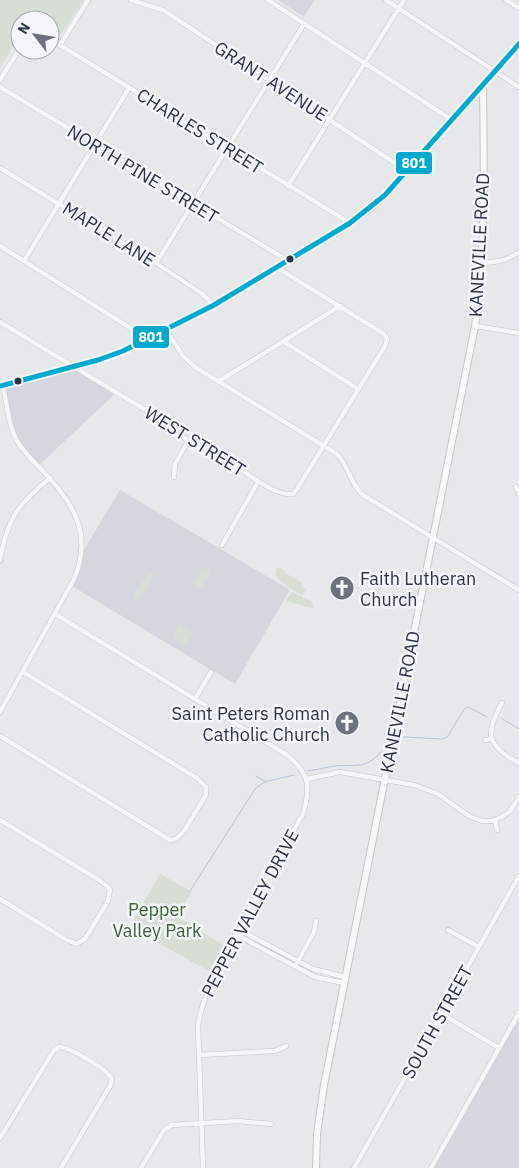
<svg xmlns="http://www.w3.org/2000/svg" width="519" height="1168" font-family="'IBM Plex Sans',sans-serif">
  <rect width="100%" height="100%" fill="#e6e8ea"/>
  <!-- built -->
  <path fill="#d4d7dd" d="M278 0H315L304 17Z
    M74 368 116 393 39 465 27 453 16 434 4 386Z
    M120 490 290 590 235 684 72 586 81 566 84 550Z
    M519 1017V1168H432L497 1057Z"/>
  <!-- green -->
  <path fill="#d6ded6" d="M0 0H84L58 39 50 35V20H20V34L0 68Z
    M203 567 211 571 201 588 193 583Z
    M281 568 284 570 285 573 301 582 302 587 306 589 302 595 290 588 276 577V569Z
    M148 573 152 574 153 579 140 599 136 600 134 595Z
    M292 592 312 602 313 608 286 601Z
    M179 624 194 632 186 646 171 638Z
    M160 874 192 892 176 916 225 946 212 973 130 927Z"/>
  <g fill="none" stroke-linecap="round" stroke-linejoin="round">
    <!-- stream -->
    <path stroke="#b4c4d5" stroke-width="1" d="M501 718 519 729
      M404 737 443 739 448 736 465 708 468 707 487 717
      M308 771C317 770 326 767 335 766 356 764 365 770 381 752
      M256 776 266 782
      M190 891 255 789 264 782 294 775"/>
    <defs>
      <path id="street" d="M131 0 163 10 407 171
        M268 0 452 120
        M386 0 519 87
        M506 0 519 8
        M50 39 350 223
        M60 45 88 0
        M0 80 20 48
        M0 87 287 260
        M0 168 156 263 201 293 214 305
        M288 186 404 0
        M0 246 148 339
        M24 261 129 88
        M156 263 304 24
        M482 263C496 262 507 261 519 252
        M0 322 167 423C174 429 180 436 188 440 198 447 212 449 223 456 240 467 272 497 293 494L297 489 385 346 387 339 384 334 276 267
        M475 326 519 333
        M166 330 183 356 195 367 337 454C349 466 350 484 363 495L519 590
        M284 342 358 389
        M219 381 340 306
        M174 477 175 464 188 441
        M516 487 519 493
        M222 545 258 482
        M0 560C7 519 18 504 50 478
        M55 614 287 755C310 774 311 786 303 814 277 860 250 905 227 952 214 976 202 999 198 1026L203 1168
        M195 699 211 672
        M502 703C484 734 487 746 519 763
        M0 712 74 579C91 540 78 509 50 479 39 466 26 456 17 441 8 425 7 403 3 385
        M0 736 170 840 176 839 184 831 206 795V787L197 778 23 672
        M485 740 492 739
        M307 779 340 772 414 785 438 794 469 816 482 821H491L502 817 510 811 519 797
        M0 820 99 880 108 887 110 890 108 901 85 939 76 944 65 939 0 899
        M495 820 497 830
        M238 929 313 969 345 977
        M448 930 479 947
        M235 934 315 977 344 983
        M297 963 314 932 316 921
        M442 1014 499 1048
        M199 1055 275 1051 286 1046
        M0 1138 54 1050 59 1047C69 1047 107 1069 112 1079L110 1086 61 1168
        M141 1168 164 1130 172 1125 238 1121 271 1124
        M354 1168 519 876
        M431 1168 519 1013"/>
      <path id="secondary" d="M316 1168 317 1134 324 1085 475 326C486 246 484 166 483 86"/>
      <path id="primary" d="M0 386 98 360 123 351 166 330 214 305 350 223 372 207 385 195 519 44"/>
    </defs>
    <!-- street casing -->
    <use href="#street" stroke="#c4c6c8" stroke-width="5.5"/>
    <!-- secondary casing -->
    <use href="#secondary" stroke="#c4c6c8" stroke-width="8"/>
    <!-- primary casing -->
    <use href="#primary" stroke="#c2c5c8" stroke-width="8"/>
    <!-- street -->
    <use href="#street" stroke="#f5f6f7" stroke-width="4.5"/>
    <!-- secondary -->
    <use href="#secondary" stroke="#f8f8f8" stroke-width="6"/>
    <!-- primary -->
    <use href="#primary" stroke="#f8f8f8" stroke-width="7"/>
    <defs>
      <path id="bus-1" d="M0 386 98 360 123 351 214 305 350 223 385 195 519 44"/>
    </defs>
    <!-- bus-1 casing -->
    <use href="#bus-1" stroke="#f4f6f9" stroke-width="9"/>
    <!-- bus-1 -->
    <use href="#bus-1" stroke="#00a9ce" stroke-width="5"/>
  </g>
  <!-- icons -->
  <defs>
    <symbol id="church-disc" viewBox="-11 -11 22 22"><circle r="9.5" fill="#6c737f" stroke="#f4f6f9"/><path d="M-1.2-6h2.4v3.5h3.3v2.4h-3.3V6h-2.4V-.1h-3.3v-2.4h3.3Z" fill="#fff"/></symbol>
  </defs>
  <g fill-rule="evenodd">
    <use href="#church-disc" x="328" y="574" width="28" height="28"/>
    <use href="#church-disc" x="333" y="709" width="28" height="28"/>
  </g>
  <!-- markers -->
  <g fill="#2b3445" stroke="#f4f6f9" stroke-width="2">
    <circle cx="290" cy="259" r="4.5"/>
    <circle cx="18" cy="381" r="4.5"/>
  </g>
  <g text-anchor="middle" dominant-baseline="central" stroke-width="5" stroke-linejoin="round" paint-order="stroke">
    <!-- street labels -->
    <g font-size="18" fill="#2b3445" stroke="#f4f6f9">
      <text transform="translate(271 81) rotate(33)">GRANT AVENUE</text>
      <text transform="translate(200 131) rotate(32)">CHARLES STREET</text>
      <text transform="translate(143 174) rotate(31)">NORTH PINE STREET</text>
      <text transform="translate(109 234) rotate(32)">MAPLE LANE</text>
      <text transform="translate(479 245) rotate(-87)">KANEVILLE ROAD</text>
      <text transform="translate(195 441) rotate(32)">WEST STREET</text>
      <text transform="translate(400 702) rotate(-79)">KANEVILLE ROAD</text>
      <text transform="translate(250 913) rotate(-62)">PEPPER VALLEY DRIVE</text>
      <text transform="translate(437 1022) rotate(-61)">SOUTH STREET</text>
    </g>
    <!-- poi labels -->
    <g font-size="18" fill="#2b3445" stroke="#f4f6f9" text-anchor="start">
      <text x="360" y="578">Faith Lutheran<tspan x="360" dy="21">Church</tspan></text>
      <text x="330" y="713" text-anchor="end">Saint Peters Roman<tspan x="330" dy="21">Catholic Church</tspan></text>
    </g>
    <!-- park labels -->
    <g font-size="18" fill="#3f6138" stroke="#f4f6f9">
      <text x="157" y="909">Pepper<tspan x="157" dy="21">Valley Park</tspan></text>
    </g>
  </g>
  <g stroke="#f4f6f9" stroke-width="2">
    <rect x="395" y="151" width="38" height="24" rx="5" fill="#00a9ce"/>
    <rect x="132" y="325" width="38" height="24" rx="5" fill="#00a9ce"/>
  </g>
  <g font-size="14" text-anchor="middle" font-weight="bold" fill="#fff">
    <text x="414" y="168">801</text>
    <text x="151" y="342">801</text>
  </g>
  <!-- north arrow -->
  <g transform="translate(35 35) rotate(301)"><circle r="24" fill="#f4f6f9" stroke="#a4a8b1"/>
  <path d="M0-4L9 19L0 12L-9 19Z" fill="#6c737f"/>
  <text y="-8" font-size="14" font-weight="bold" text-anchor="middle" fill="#2b3445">N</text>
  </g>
</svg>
